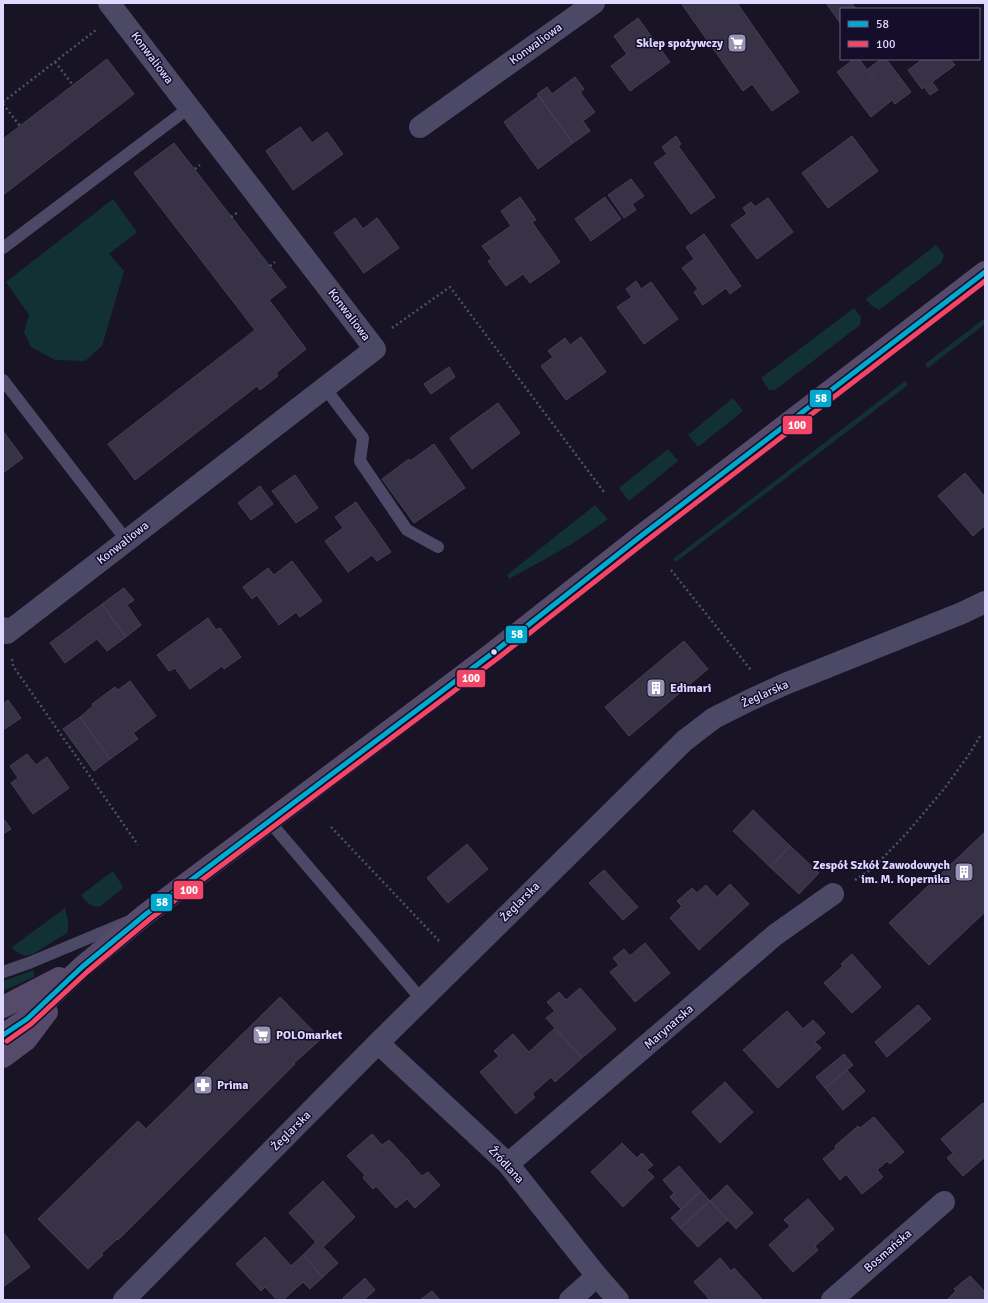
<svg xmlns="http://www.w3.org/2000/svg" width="988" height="1303" font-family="Signika,sans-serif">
  <rect width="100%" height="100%" fill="#181425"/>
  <!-- green -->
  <path fill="#123134" d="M113 199 137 232 109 254 124 271 102 346 85 361 55 360 31 347 24 332 29 315 6 282Z
    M936 245 944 255 941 263 879 310 871 305 866 299Z
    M854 308 861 317 860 325 775 390H769L761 378Z
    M985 318V324L928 368 925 364Z
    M905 381 908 385 676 562 673 559Z
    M733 398 743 411 698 447 688 435Z
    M668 449 678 461 629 501 619 488Z
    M595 505 608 519 572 544 509 579 507 575Z
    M113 871 122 885V889L101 906C93 909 85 902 81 895Z
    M65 908C67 916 70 924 67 933L33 954 25 956 15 951 12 947Z
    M34 970V977L3 991V981Z"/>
  <!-- building -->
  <path fill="#373246" stroke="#453f58" d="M681 3H737L799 92 772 111 752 84 743 91Z
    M826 3H852L856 9H841V24Z
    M638 18 670 62 630 91 611 66 627 54 614 36Z
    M107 59 134 94 3 195V139Z
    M854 59H859L891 101 871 117 837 72Z
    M881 59H886L911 92 895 104 868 69Z
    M923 59H950L955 65 932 82 938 90 930 95 924 87 922 89 908 70Z
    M575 77 584 89 580 92 595 112 583 121 590 131 573 143 537 94 547 87 552 94Z
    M539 96 573 143 538 169 504 122Z
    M300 127 312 143 327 132 343 154 293 190 266 151Z
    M676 136 681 144 678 146 715 197 691 214 654 163 667 154 662 147Z
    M852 136 878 171 828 208 802 173Z
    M174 143 286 287 269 300 306 349 276 373 278 376 260 390 257 386 135 480 108 444 255 330 134 173Z
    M631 179 644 196 632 204 636 210 624 218 608 195Z
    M520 197 536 220 532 222 560 262 530 283 523 274 506 286 488 261 492 259 482 246 511 226 501 211Z
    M605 197 621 219 591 241 575 219Z
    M768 198 793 232 757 259 731 225 747 214 743 208 751 202 755 207Z
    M355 218 363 229 377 218 399 248 364 273 334 233Z
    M704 234 741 286 730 294 726 288 703 305 694 292 698 289 682 268 694 259 686 247Z
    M636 281 641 289 651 282 678 319 644 344 617 307 632 297 626 289Z
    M581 337 606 372 566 400 541 366 553 357 548 351 565 338 570 345Z
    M449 367 455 377 431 394 424 384Z
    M498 403 520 433 472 469 450 438Z
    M3 431 23 458 3 473Z
    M434 444 465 488 414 523 382 479 409 459 410 461Z
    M965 473 985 497V525L973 536 938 496Z
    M295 475 318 508 296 523 272 491Z
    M260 486 273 504 251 520 238 503Z
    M356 502 391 552 377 561 372 555 348 572 325 541 343 528 335 517Z
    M292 561 322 601 300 617 296 612 279 625 257 595 252 599 243 587 268 568 274 575Z
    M124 588 134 600 127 605 141 625 126 637 102 604Z
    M102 604 126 637 107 651 97 639 65 663 50 643Z
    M208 618 216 630 220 628 241 657 224 669 222 666 190 689 175 668 169 671 157 655Z
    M684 641 708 669 629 736 605 707Z
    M130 681 156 716 133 733 138 739 110 759 80 717 93 706 92 704 115 687 118 690Z
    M8 700 21 718 3 730V704Z
    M80 717 110 759 94 771 63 729Z
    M27 754 36 765 47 757 69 788 33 814 11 783 18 778 10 766Z
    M753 810 790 846 770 867 733 831Z
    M3 818 11 829 3 834Z
    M985 832V912L929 965 889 923Z
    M467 844 488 869 448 903 427 878Z
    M790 846 819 873 799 894 770 867Z
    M604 870 638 907 623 920 589 883Z
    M730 884 749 904 699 950 670 918 682 906 677 901 692 888 697 893 706 885 717 897Z
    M645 943 670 973 635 1002 610 972 619 965 613 958 624 949 630 956Z
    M852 954 881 987 852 1013 824 983 843 966 841 964Z
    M580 988 616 1029 582 1058 546 1018 555 1011 547 1002 559 992 566 1000Z
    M280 997 321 1039 294 1063 295 1064 118 1240 117 1239 101 1254 103 1255 88 1269 38 1219 138 1121 146 1129Z
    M918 1005 931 1019 887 1057 875 1042Z
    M787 1011 803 1029 813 1020 825 1033 815 1042 821 1048 778 1088 743 1050Z
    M555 1028 582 1058 555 1082 551 1077 532 1094 535 1097 516 1114 480 1072 499 1056 494 1051 513 1034 529 1052Z
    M844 1054 853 1065 825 1088 816 1077Z
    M847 1070 865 1091 843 1110 825 1088Z
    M725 1082 753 1112 720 1143 692 1112Z
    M983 1103 985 1105V1157L963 1176 947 1158 953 1153 941 1139Z
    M874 1117 904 1152 890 1164 887 1161 877 1170 883 1177 862 1194 846 1174 840 1180 823 1159 836 1148 835 1146 858 1126 860 1128Z
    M372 1134 382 1145 389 1140 410 1162H409L422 1176 428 1172 440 1185 415 1208 407 1199 396 1208 376 1186 373 1189 363 1178 365 1175 347 1156Z
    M622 1143 637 1158 642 1153 653 1165 647 1170 654 1177 623 1207 591 1172Z
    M679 1166 701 1191 681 1209 670 1197 674 1193 663 1180Z
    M323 1181 355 1217 323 1247 338 1263 323 1277 303 1255 316 1242 289 1213Z
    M727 1185 753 1213 736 1229 710 1201Z
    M701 1191 710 1201 680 1228 671 1218Z
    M808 1199 834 1229 815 1246 818 1250 793 1272 769 1245 790 1226 784 1220Z
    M710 1201 728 1220 698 1247 680 1228Z
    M3 1232 30 1267 3 1287Z
    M265 1237 291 1266 303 1255 323 1277 310 1289 303 1282 283 1300H277L265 1287 261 1291 236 1264Z
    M720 1258 731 1271 734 1268 763 1300H710L694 1282Z
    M970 1276 985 1292V1300H947L956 1291 954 1289Z
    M365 1278 375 1290 364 1300H345L343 1298Z
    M432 1291 440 1300H420Z"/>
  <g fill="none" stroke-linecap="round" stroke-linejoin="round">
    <!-- path -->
    <path stroke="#465566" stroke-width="2.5" stroke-dasharray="2 3" stroke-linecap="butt" d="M55 62 73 85
      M3 102 96 30
      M3 104 20 126
      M195 169 200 165
      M231 217 237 213
      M270 266 275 262
      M392 328 450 287 604 492
      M671 570 751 670
      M12 659 13 666 138 845
      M331 827 441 943
      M855 880 873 868 906 834 944 789 970 753 980 736"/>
    <!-- lane -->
    <path stroke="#4c4966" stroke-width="12" d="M3 248 190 107
      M3 380 127 541
      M325 388 363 438 360 461 407 530 438 547
      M269 821 422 1000
      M3 972 29 963 127 922"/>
    <!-- street -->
    <path stroke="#4c4966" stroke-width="22" d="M420 127 594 3
      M3 628 7 633 375 349 109 3
      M378 1043 508 1164 597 1276 618 1300
      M508 1164 775 935 833 894
      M124 1300 378 1043 684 741 714 718 750 700 785 684 962 613 985 602
      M570 1300 597 1276
      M832 1300 944 1202"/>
    <!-- primary -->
    <path stroke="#564a6a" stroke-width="22" d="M3 1007 59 978
      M3 1035 27 1019 82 967 146 914 494 652 641 536 985 272
      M3 1057 26 1040 47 1012"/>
    <defs>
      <path id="bus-1" d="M3 1035 27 1019 82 967 146 914 494 652 641 536 985 272"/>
      <path id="bus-2" d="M7 1041 31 1024 87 972 150 919 498 658 645 542 985 281"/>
    </defs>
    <!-- bus-1 casing -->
    <use href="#bus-1" stroke="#150e2b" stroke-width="8"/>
    <!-- bus-2 casing -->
    <use href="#bus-2" stroke="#150e2b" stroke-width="8"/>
    <!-- bus-1 -->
    <use href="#bus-1" stroke="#00a9ce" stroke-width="5"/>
    <!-- bus-2 -->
    <use href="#bus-2" stroke="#f34667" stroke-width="5"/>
  </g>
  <!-- icons -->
  <defs>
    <symbol id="supermarket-square" viewBox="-11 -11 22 22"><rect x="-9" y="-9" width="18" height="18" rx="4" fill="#9993b3" stroke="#150e2b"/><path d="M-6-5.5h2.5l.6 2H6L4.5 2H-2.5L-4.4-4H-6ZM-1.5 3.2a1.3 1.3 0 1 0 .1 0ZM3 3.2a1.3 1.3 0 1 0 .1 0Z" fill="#fff"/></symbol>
    <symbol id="building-square" viewBox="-11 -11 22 22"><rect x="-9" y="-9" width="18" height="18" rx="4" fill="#9993b3" stroke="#150e2b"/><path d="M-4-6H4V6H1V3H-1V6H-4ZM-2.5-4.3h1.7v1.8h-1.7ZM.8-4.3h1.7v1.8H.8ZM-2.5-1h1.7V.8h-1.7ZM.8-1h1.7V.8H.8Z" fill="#fff"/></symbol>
    <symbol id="pharmacy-square" viewBox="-11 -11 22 22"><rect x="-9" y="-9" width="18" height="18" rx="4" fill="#9993b3" stroke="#150e2b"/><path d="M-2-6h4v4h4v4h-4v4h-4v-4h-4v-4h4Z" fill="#fff"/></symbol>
  </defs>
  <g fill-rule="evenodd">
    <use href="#supermarket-square" x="726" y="32" width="22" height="22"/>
    <use href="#building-square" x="645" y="677" width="22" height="22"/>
    <use href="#building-square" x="953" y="861" width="22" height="22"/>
    <use href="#supermarket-square" x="251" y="1024" width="22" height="22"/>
    <use href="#pharmacy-square" x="192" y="1074" width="22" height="22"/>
  </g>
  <!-- markers -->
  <circle fill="#dfd8ff" stroke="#150e2b" stroke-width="1.5" cx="494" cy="652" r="3.5"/>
  <g text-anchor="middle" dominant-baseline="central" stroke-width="3" stroke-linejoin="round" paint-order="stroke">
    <!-- poi labels -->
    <g font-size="12" font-weight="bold" fill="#dfd8ff" stroke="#150e2b" text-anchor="start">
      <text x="723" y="43" text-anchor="end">Sklep spożywczy</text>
      <text x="670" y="688">Edimari</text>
      <text x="950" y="865" text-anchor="end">Zespół Szkół Zawodowych<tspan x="950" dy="14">im. M. Kopernika</tspan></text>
      <text x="276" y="1035">POLOmarket</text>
      <text x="217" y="1085">Prima</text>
    </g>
    <!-- street labels -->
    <g font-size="12" fill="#dfd8ff" stroke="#150e2b">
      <text transform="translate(536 44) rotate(-36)">Konwaliowa</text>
      <text transform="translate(152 58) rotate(53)">Konwaliowa</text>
      <text transform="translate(349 315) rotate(53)">Konwaliowa</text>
      <text transform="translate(123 543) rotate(-38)">Konwaliowa</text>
      <text transform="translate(765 694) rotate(-24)">Żeglarska</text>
      <text transform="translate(520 902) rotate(-45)">Żeglarska</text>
      <text transform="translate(669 1027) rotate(-41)">Marynarska</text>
      <text transform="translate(291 1131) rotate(-45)">Żeglarska</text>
      <text transform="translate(506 1165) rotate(47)">Źródlana</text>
      <text transform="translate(888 1251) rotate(-41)">Bosmańska</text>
    </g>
  </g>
  <g stroke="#150e2b" stroke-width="1.5">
    <rect x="809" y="389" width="23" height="19" rx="4" fill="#00a9ce"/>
    <rect x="782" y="415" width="31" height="20" rx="4" fill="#f34667"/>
    <rect x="505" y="625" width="23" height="19" rx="4" fill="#00a9ce"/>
    <rect x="456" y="669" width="30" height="19" rx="4" fill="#f34667"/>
    <rect x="173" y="880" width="31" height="20" rx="4" fill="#f34667"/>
    <rect x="150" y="893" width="23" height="19" rx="4" fill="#00a9ce"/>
  </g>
  <g font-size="11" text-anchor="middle" font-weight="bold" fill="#fff">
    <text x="821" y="402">58</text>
    <text x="797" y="429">100</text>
    <text x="517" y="638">58</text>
    <text x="471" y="682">100</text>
    <text x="189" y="894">100</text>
    <text x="162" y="906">58</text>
  </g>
  <!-- border -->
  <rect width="988" height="1303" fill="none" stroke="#dfd8ff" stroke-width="8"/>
  <!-- legend -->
  <rect x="840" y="8" width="140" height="52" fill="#150e2b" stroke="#665f80"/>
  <rect x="848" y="21" width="20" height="6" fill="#00a9ce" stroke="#665f80"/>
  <text x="876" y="28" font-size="12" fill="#dfd8ff">58</text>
  <rect x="848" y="41" width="20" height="6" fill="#f34667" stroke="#665f80"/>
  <text x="876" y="48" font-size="12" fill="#dfd8ff">100</text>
</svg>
